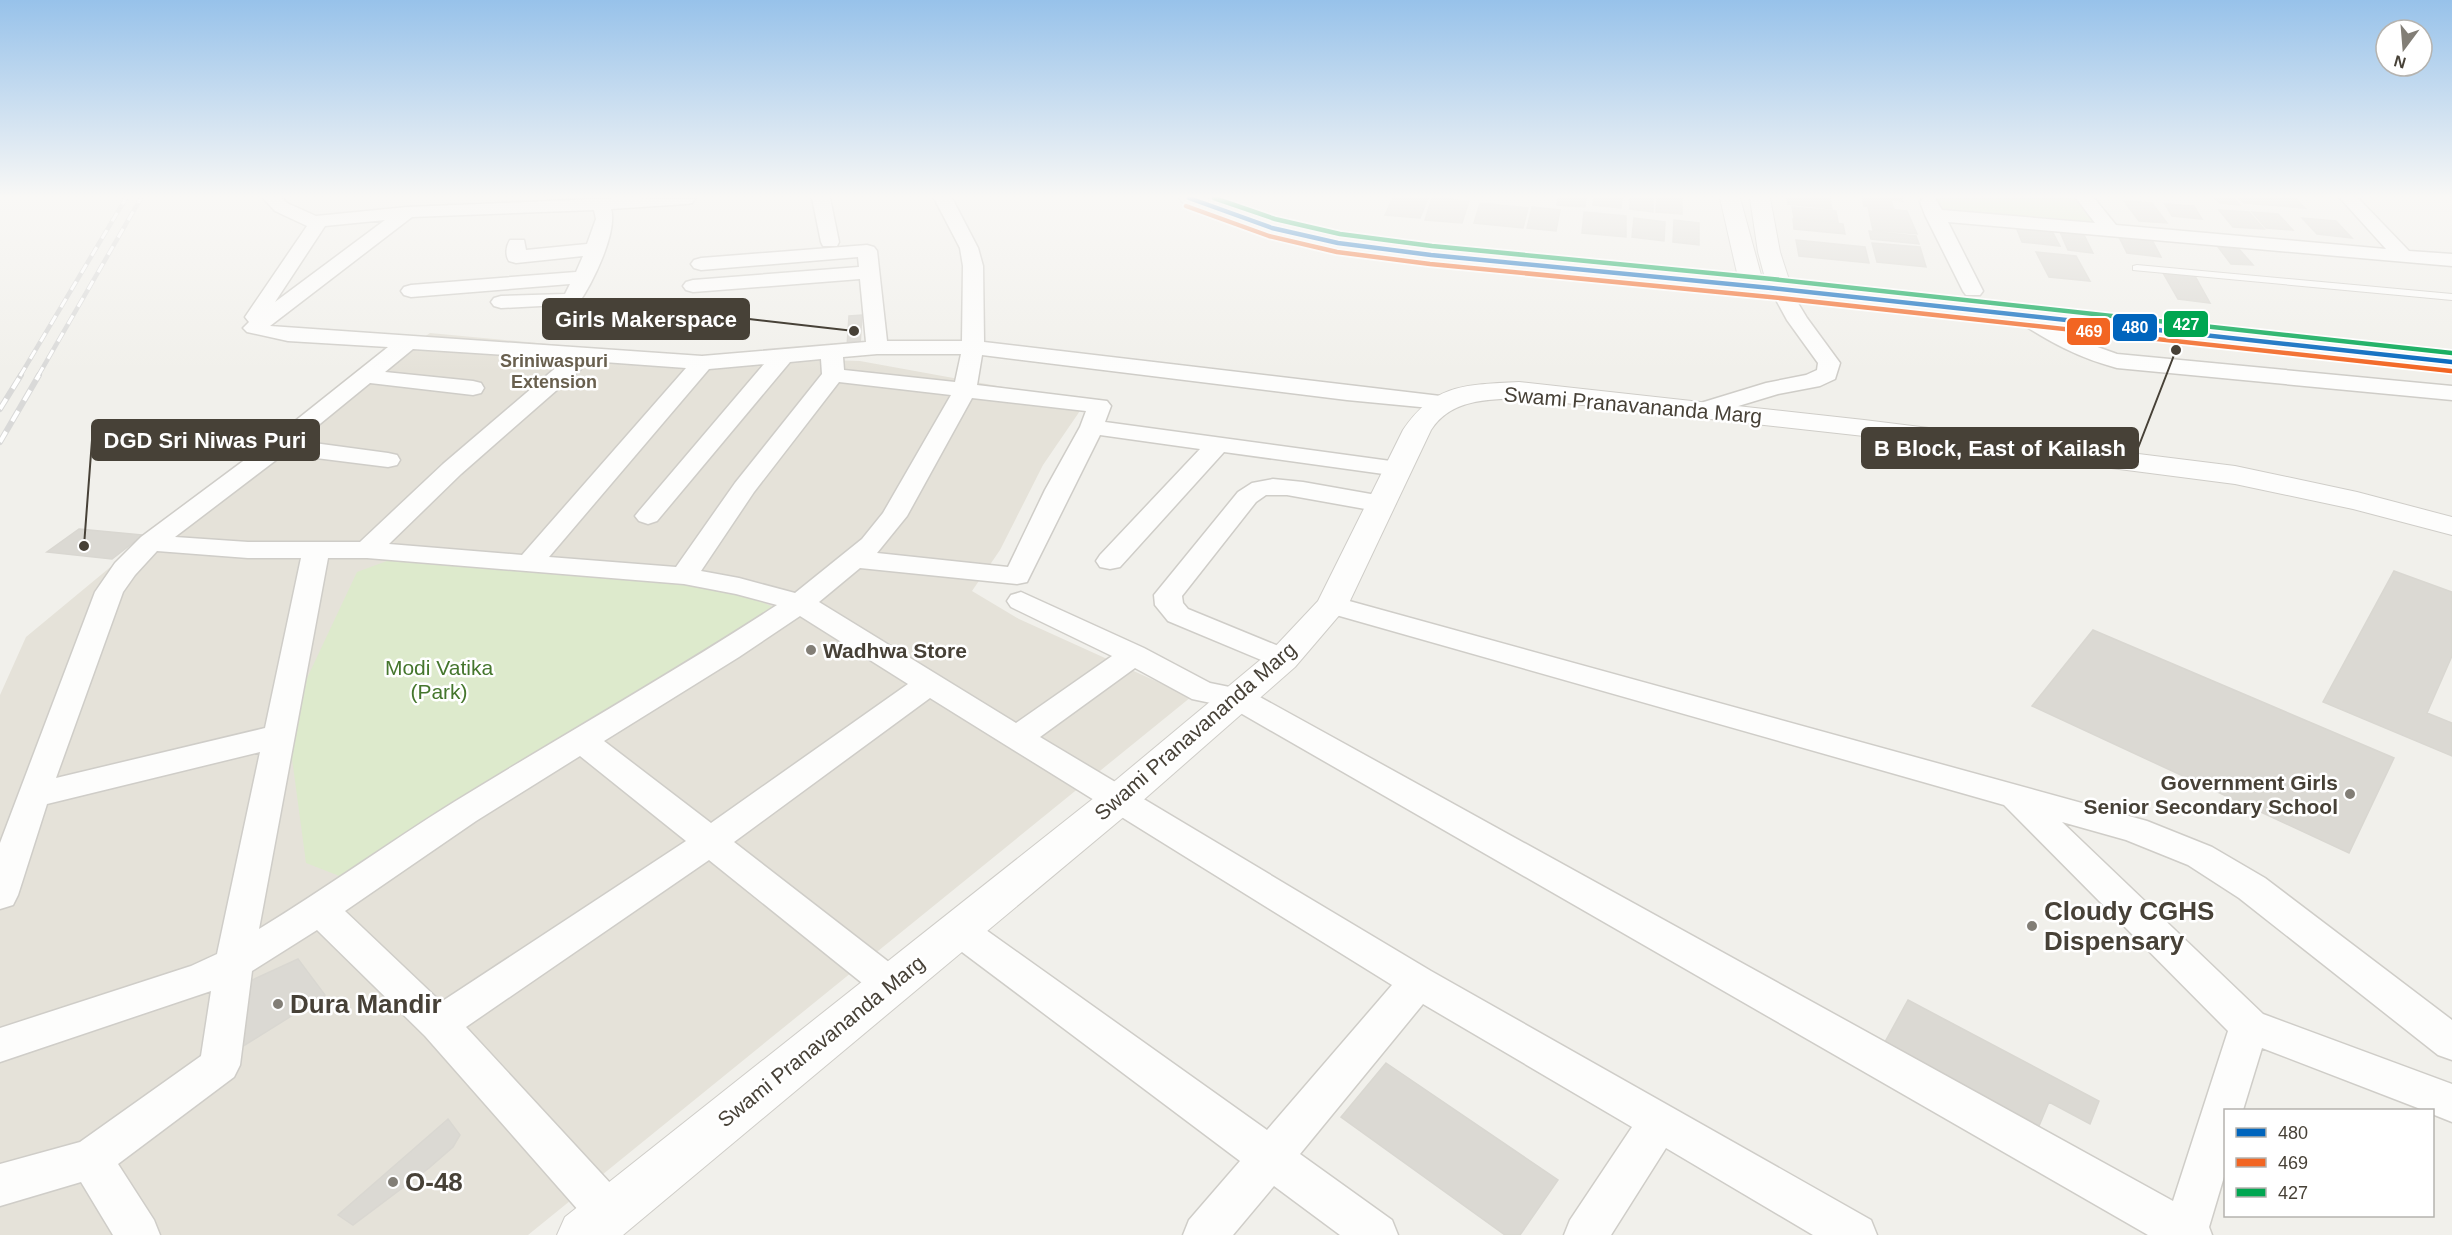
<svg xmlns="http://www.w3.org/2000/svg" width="2452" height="1235" font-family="Arial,sans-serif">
  <rect width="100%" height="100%" fill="#f1f0eb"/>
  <!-- residential -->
  <path fill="#e5e2d9" d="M430 333 679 356 860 361 1086 402 1043 465 1000 550 972 591 1019 619 1191 697 528 1235H0V695L26 637 189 502Z"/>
  <!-- green -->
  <path fill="#ddeacc" d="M1936 198H2074L2097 227 1943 214Z
    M406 554 728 586 783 612 342 877 306 863 291 751 300 693 357 572Z"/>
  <!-- building -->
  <path fill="#dbd9d3" stroke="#d9d7d1" stroke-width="1.5" d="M1393 198H1428L1420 218 1385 215Z
    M1432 198 1469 201 1462 223 1425 220Z
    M1558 198H1586L1585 207 1557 205Z
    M1594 198H1622L1621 208 1593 205Z
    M1630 198H1653V212L1630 209Z
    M1657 198H1682V214L1656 212Z
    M1787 198 1830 199 1832 209 1788 204Z
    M1862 198H1902L1903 201 1891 200 1894 209 1864 206Z
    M2215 198H2234L2240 205 2220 203Z
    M2238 198H2295L2305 208 2244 203Z
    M2124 201 2152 203 2167 223 2139 221Z
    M1480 203 1528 208 1523 228 1474 223Z
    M2165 204 2194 206 2202 219 2172 216Z
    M1532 207 1560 210 1556 231 1527 228Z
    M1792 207 1836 211 1838 222 1794 218Z
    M1868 207 1907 211 1917 234 1873 230Z
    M2219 210 2249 212 2264 229 2233 227Z
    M1584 212 1626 216V237L1582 233Z
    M2252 212 2278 214 2293 230 2266 228Z
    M1634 218 1665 222 1664 241 1632 237Z
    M2302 218 2336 221 2352 238 2317 234Z
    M1793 219 1843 224 1845 234 1794 229Z
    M1674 220 1699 223V245L1673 242Z
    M2016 227 2052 231 2060 246 2022 242Z
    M1869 231 1916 236 1919 244 1871 239Z
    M2060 232 2084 235 2093 253 2068 250Z
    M2119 237 2152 240 2161 257 2127 253Z
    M1796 240 1865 247 1869 263 1799 256Z
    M1872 243 1920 247 1926 267 1877 262Z
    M2218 247 2239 249 2253 265 2231 264Z
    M2036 252 2076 256 2090 281 2049 277Z
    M2163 273 2195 276 2210 303 2178 299Z
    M862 315 860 346 847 347 849 316Z
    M79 529 143 535 112 559 47 552Z
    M2394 571 2452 592V656L2427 713 2452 723V756L2323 702Z
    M2093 630 2394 758 2349 853 2032 706Z
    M298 959 325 995 237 1050 250 981Z
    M1908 1000 2099 1101 2090 1124 2049 1102 2039 1126 1885 1042Z
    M1386 1063 1558 1180 1520 1235H1505L1341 1117Z
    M448 1119 460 1135 453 1147 429 1168 353 1225 338 1215Z"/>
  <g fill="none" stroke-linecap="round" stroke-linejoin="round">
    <defs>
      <path id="service" d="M2137 265 2452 294V300L2133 270V266Z"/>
      <path id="minor" d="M263 198H282L287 203 316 216 407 207 620 198 695 199 692 203 686 204 611 209C618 233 591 286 578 304L501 308 494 306 491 302 494 298 501 296 565 294 570 284 411 297 404 295 401 291 404 287 411 285 576 272 583 256 516 263 509 261C505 255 506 246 510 240H524L526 250 587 244 596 219 594 210 412 217 270 326 702 356 866 342 860 279 693 292 686 290 683 286 686 282 693 280 859 267 858 257 701 270 694 268 691 264 694 260 701 258 867 245 874 247 877 251 887 341H962L963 266 960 248 934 198H952L978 248 983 266 984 342 1449 397 1452 402 1449 407 1441 409 1347 400 982 355 977 385 1107 401 1111 406 1105 422 1398 462 1407 464 1410 469 1407 474 1398 476 1224 452 1120 567 1110 569 1100 567 1096 561 1100 555 1200 449 1100 435 1027 582 1017 584 860 568 819 602 1016 723 1112 656 1011 607 1007 601 1011 595 1021 592 1144 648 1210 683 1249 691 2173 1201 2228 1031 2004 805 1322 611 1318 605 1322 599 1332 596 1342 599 2147 821 2212 847 2265 878 2452 1020V1060L2438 1055 2239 898 2188 865 2126 840 2062 822 2263 1014 2452 1084V1122L2432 1114V1110H2423L2262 1048 2243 1110H2226V1170L2209 1227 2212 1235H2148L1230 707 1192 699 1135 668 1040 737 1431 971 1871 1220 1877 1235H1813L1666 1148 1611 1235H1564L1570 1220 1632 1127 1423 1004 1300 1154 1392 1220 1398 1235H1340L1274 1186 1233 1235H1183L1189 1220 1240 1161 946 940 941 930 946 920 959 915 972 920 1267 1130 1392 985 930 698 734 842 903 973 909 984 903 995 890 1000 877 995 709 860 466 1027 624 1198 631 1213 624 1228 609 1234 594 1228 425 1036 317 930 252 971 240 1065 234 1077 118 1164 154 1220 160 1235H113L81 1182 0 1206V1164L80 1142 201 1056 211 991 0 1062V1028L191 966 217 954 260 752 47 804 18 895 13 905 0 909V843L95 592 115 563 141 537 270 441 388 347 288 341 247 332 243 328 249 322 245 317 307 226 275 211ZM385 220 275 302 325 226ZM413 349 566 359 443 464 360 542H248L175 537 284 454 388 467 397 465 400 460 397 455 388 453 299 441 370 383 473 395 481 393 484 388 481 383 473 381 385 372ZM877 354H961L955 382 844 370 843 357ZM821 359 822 374 735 483 676 567 549 557 709 369 764 364 639 511 635 516 639 521 648 524 657 521 790 362ZM590 361 686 368 522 555 389 544 461 474ZM839 382 951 395 883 513 862 539 795 593 739 578 701 571 754 492ZM972 398 1086 411 1080 427 1045 490 1008 567 877 553 907 516ZM157 551 248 558H301L265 728 56 778 123 592 135 575ZM328 558H367L684 584 736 594 777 605C671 674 561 736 454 802 388 843 325 889 259 929ZM800 616 908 684 711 823 604 741 739 657ZM580 756 686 841 441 1002 345 911 476 821Z
        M812 198H830L839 242 837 246H823L821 242Z
        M1923 198H1935L1942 210 2095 223 2076 198H2094L2116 225 2386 249 2340 198H2358L2409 251 2452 254V266L1948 222 1983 291 1980 295H1966L1963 291 1925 215 1920 202Z
        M1780 283 1787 285 1807 318 1840 363 1835 379 1820 386 1778 394 1702 417 1694 415 1690 410 1694 405 1766 383 1806 375 1817 370 1818 363 1787 320 1770 289 1773 285Z
        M2023 310 2030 312 2075 339 2117 354 2452 386V400L2117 368C2079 358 2049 342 2016 320L2013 316 2016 312Z
        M725 311 732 313 735 317 732 321 559 324 552 322 549 318 552 314 559 312Z
        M1273 479 1303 482 1382 496 1391 499 1395 504 1391 509 1382 512 1287 495H1266L1256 502 1182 596 1183 603 1188 609 1293 652 1298 659 1293 666 1283 669 1168 621 1155 605 1154 595 1238 492 1252 483Z"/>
      <path id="tertiary" d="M1720 198H1740L1764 286 1760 291 1752 293 1744 291 1740 286Z
        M1750 198H1770L1780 252 1792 289 1788 294 1780 296 1772 294 1768 289 1758 252Z
        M1519 382 1864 420 2235 466 2357 492 2452 517V535L2353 509 2235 484 1864 436 1519 398C1486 400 1451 399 1431 430L1348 605 1295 667 1132 810 623 1235H557L565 1217 1104 790 1271 651 1318 601 1403 430C1435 383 1466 385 1519 382Z"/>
      <path id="secondary" d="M1179 198H1207L1278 223 1338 236 1431 248 1771 281 2452 354V370L1771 295 1431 262 1338 250 1264 233 1182 202Z"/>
    </defs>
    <!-- service casing -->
    <use href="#service" stroke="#cfcdc8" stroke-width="2"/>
    <!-- minor casing -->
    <use href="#minor" stroke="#cfcdc8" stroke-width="3"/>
    <!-- tertiary casing -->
    <use href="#tertiary" stroke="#cfcdc8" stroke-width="2"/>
    <!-- secondary casing -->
    <use href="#secondary" stroke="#d0cdc2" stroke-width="2"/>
    <!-- service -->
    <use href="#service" fill="#fdfdfc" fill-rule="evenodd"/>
    <!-- minor -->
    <use href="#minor" fill="#fdfdfc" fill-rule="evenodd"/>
    <!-- tertiary -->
    <use href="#tertiary" fill="#fdfdfc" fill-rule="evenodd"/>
    <!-- secondary -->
    <use href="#secondary" fill="#f7f5ef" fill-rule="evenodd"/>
    <defs>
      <path id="rail-far1" d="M20 376 126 198
        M38 376 141 198"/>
      <path id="rail" d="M0 409 21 375
        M0 442 39 375"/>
    </defs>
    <!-- rail-far1 casing -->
    <use href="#rail-far1" stroke="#d9d9d8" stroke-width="4.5"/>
    <!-- rail casing -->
    <use href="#rail" stroke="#d9d9d8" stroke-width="6"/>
    <!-- rail-far1 -->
    <use href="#rail-far1" stroke="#fff" stroke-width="3" stroke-dasharray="10" stroke-linecap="butt"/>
    <!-- rail -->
    <use href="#rail" stroke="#fff" stroke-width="4" stroke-dasharray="12" stroke-linecap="butt"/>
    <defs>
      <path id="bus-1" d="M1189 198 1272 228 1338 243 1431 255 1771 288 2452 362"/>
      <path id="bus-2" d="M1186 206 1269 236 1337 252 1430 264 1770 297 2451 371"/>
      <path id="bus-3" d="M1214 198 1275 219 1340 234 1432 246 1772 279 2452 353"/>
    </defs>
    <!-- bus-1 casing -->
    <use href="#bus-1" stroke="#fff" stroke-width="8"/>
    <!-- bus-2 casing -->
    <use href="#bus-2" stroke="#fff" stroke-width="8"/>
    <!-- bus-3 casing -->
    <use href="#bus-3" stroke="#fff" stroke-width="8"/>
    <!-- bus-1 -->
    <use href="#bus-1" stroke="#0065bd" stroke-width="4.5"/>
    <!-- bus-2 -->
    <use href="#bus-2" stroke="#f26522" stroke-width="4.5"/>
    <!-- bus-3 -->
    <use href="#bus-3" stroke="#00a651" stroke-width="4.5"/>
  </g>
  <!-- sky -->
  <linearGradient id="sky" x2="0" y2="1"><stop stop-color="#97c2ea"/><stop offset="0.53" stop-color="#f9f8f6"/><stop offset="1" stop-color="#f9f8f6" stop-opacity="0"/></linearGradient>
  <rect width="2452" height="371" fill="url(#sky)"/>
  <!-- markers -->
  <g fill="#827e76" stroke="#fff" stroke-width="2">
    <circle cx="811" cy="650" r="6"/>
    <circle cx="2350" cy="794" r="6"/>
    <circle cx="2032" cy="926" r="6"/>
    <circle cx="278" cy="1004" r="6"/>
    <circle cx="393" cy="1182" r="6"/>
  </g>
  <g text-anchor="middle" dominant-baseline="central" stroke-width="5" stroke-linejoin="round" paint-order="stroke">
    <!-- far-neighbourhood labels -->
    <g font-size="18" font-weight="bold" fill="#69604f" stroke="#fff">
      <text x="554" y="361">Sriniwaspuri<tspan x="554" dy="21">Extension</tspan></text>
    </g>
    <!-- street labels -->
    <g font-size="21" fill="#474137" stroke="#fff">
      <text transform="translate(1633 405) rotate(5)">Swami Pranavananda Marg</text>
      <text transform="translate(1195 731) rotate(-41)">Swami Pranavananda Marg</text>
      <text transform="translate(821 1041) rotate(-39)">Swami Pranavananda Marg</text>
    </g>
    <!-- poi labels -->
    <g font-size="21" font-weight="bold" fill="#474137" stroke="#fff" text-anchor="start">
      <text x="823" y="650">Wadhwa Store</text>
      <text x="2338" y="782" text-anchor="end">Government Girls<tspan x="2338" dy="24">Senior Secondary School</tspan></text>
    </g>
    <!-- park labels -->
    <g font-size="21" fill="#45762d" stroke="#fff">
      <text x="439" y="667">Modi Vatika<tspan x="439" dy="24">(Park)</tspan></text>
    </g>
    <!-- near-poi labels -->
    <g font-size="26" font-weight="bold" fill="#474137" stroke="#fff" text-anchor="start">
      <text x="2044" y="911">Cloudy CGHS<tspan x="2044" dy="30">Dispensary</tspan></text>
      <text x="290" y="1004">Dura Mandir</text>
      <text x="405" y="1182">O-48</text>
    </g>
  </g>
  <!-- callouts -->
  <path fill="none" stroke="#474137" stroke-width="2" d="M854 331L749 319M84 546L92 440M2176 350L2138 448"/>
  <g fill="#474137" stroke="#fff" stroke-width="2">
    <circle cx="854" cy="331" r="6"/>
    <circle cx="84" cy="546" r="6"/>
    <circle cx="2176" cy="350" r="6"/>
  </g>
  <g fill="#474137" stroke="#474137" stroke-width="2">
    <rect x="543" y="299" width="206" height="40" rx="6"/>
    <rect x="92" y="420" width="227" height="40" rx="6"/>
    <rect x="1862" y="428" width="276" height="40" rx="6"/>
  </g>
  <g font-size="22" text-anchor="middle" font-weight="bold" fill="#fff">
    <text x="646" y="327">Girls Makerspace</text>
    <text x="205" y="448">DGD Sri Niwas Puri</text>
    <text x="2000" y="456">B Block, East of Kailash</text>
  </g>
  <g stroke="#fff" stroke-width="2">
    <rect x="2163" y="310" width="46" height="28" rx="6" fill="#00a651"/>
    <rect x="2112" y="313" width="46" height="29" rx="6" fill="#0065bd"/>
    <rect x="2066" y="317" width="45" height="29" rx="6" fill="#f26522"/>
  </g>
  <g font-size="16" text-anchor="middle" font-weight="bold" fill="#fff">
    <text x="2186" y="330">427</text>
    <text x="2135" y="333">480</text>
    <text x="2089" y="337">469</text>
  </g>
  <!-- legend -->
  <rect x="2224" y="1109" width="210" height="108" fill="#ffffff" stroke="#b5b3af" stroke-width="1.5"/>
  <rect x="2236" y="1128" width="30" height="9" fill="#0065bd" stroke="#b5b3af" stroke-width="1.5"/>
  <text x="2278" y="1139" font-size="18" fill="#474137">480</text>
  <rect x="2236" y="1158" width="30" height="9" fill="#f26522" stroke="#b5b3af" stroke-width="1.5"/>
  <text x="2278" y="1169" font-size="18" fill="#474137">469</text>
  <rect x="2236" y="1188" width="30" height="9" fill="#00a651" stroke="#b5b3af" stroke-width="1.5"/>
  <text x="2278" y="1199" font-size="18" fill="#474137">427</text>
  <!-- north arrow -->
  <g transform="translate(2404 48) rotate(196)"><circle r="28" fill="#ffffff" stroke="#b5b3af" stroke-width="1.5"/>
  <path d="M0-4.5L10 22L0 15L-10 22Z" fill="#827e76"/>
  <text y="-9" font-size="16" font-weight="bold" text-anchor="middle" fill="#474137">N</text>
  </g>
</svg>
